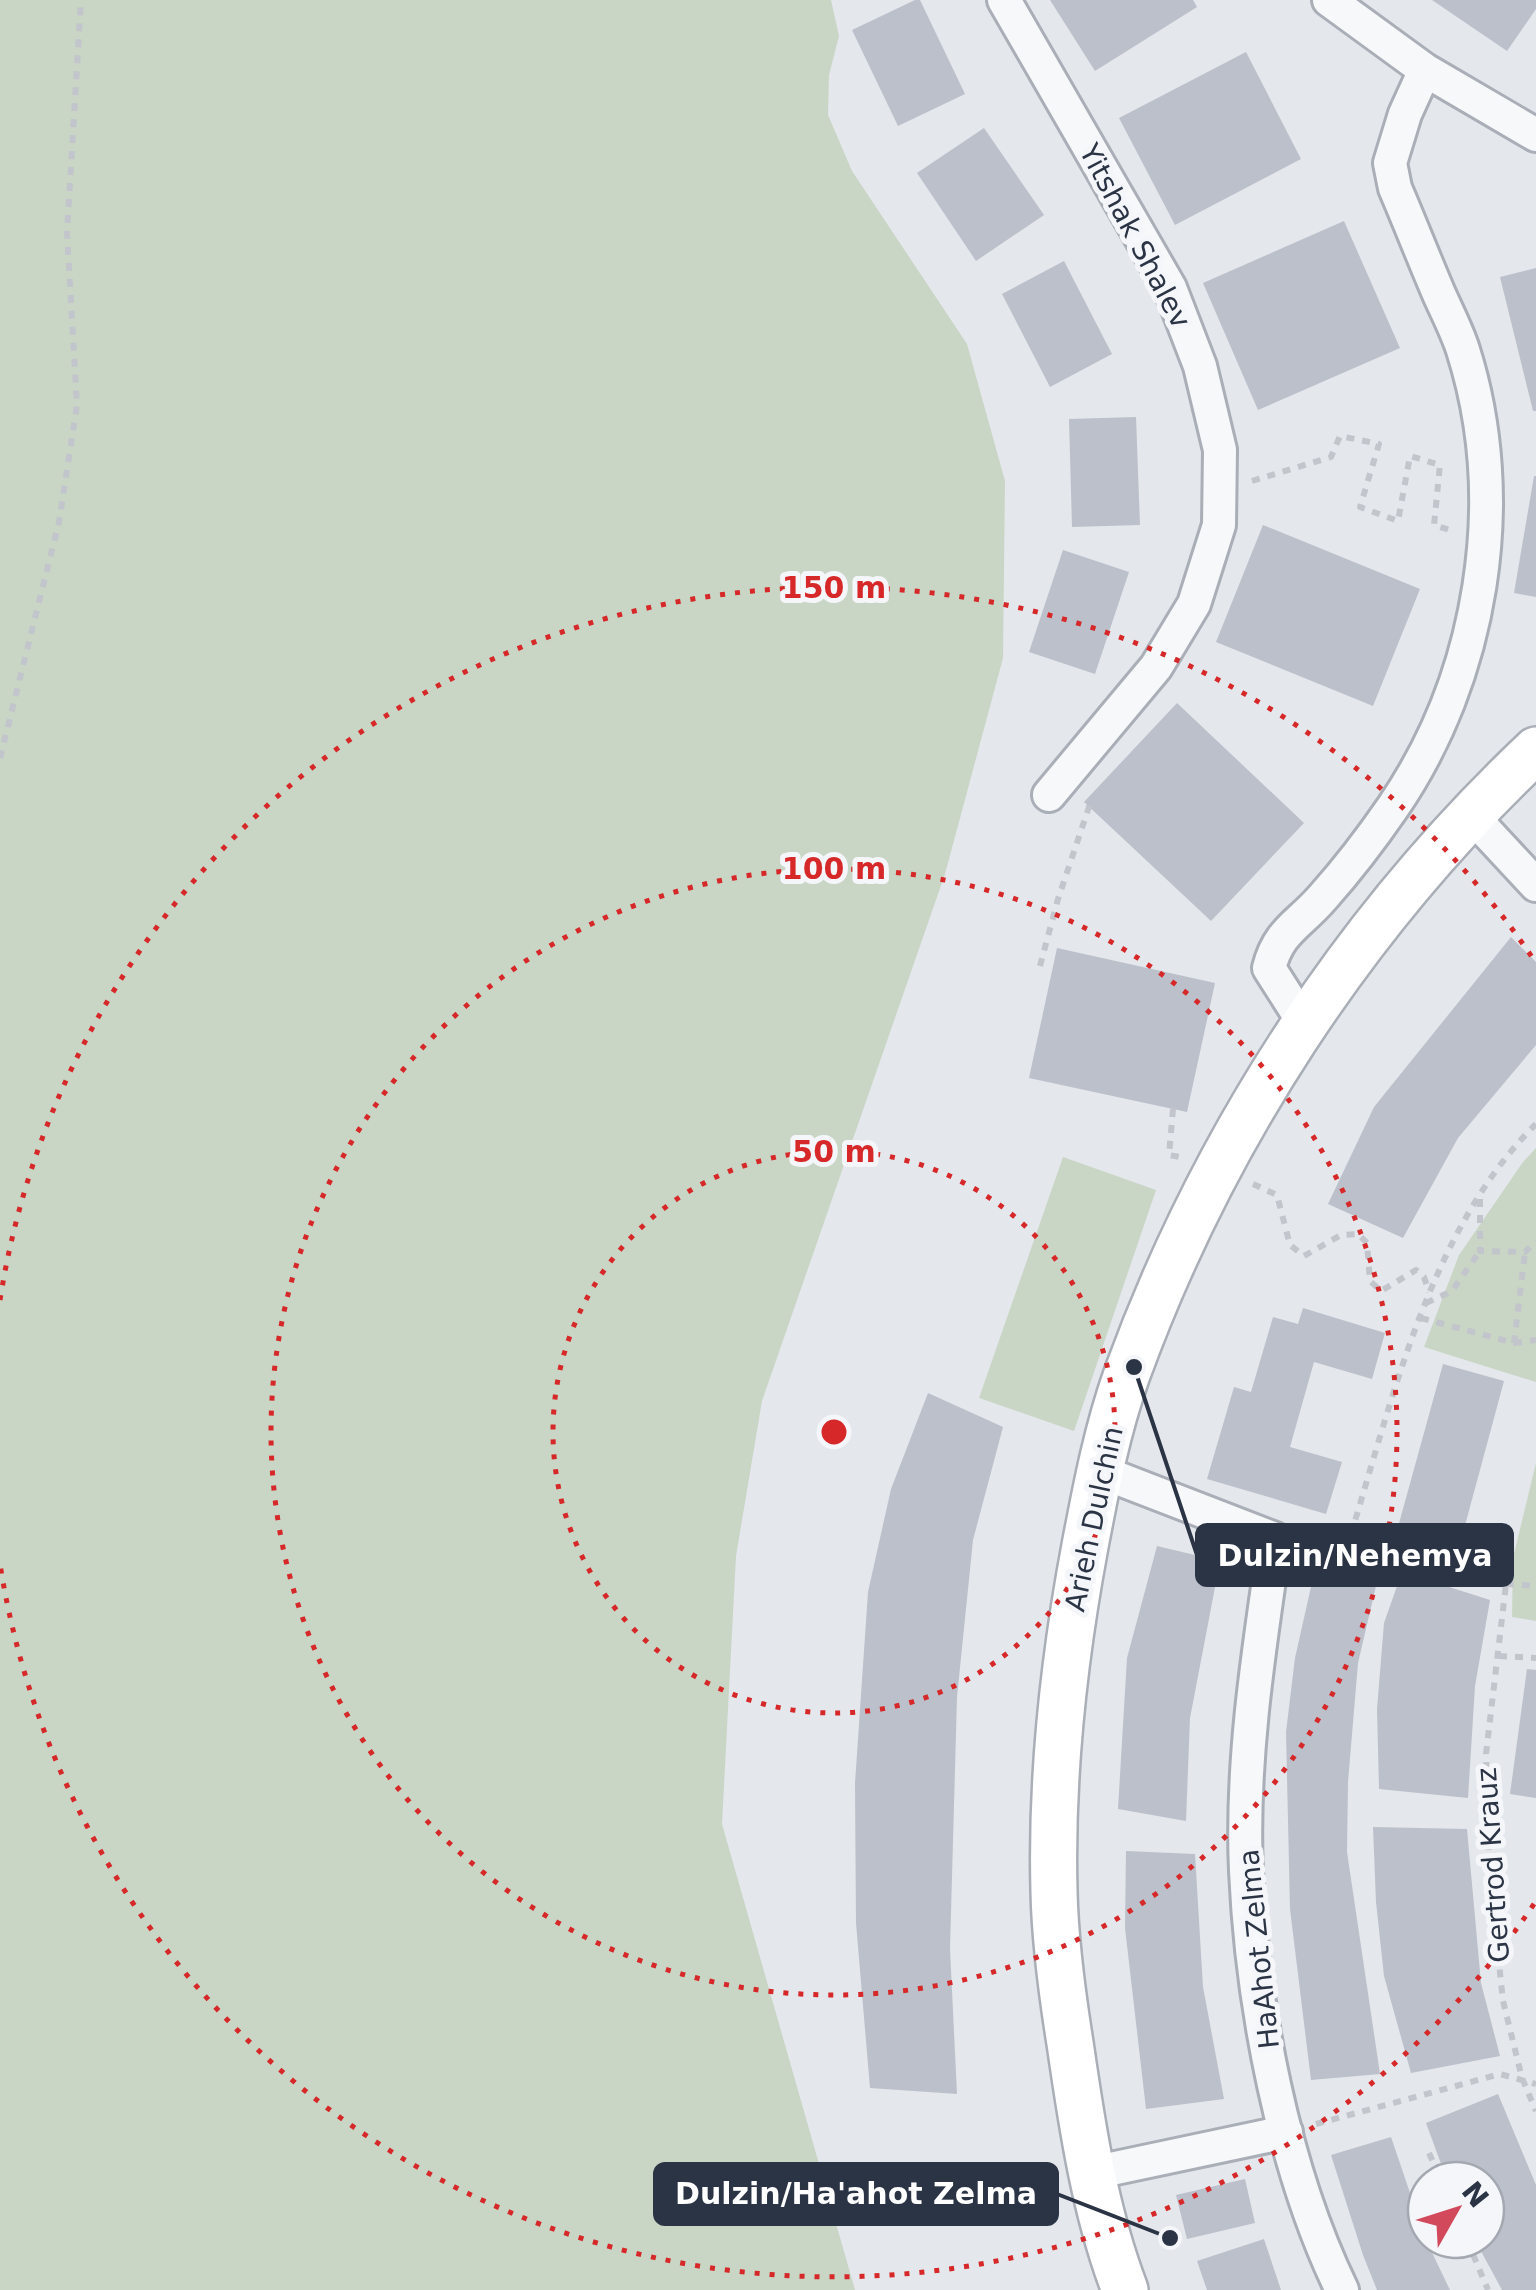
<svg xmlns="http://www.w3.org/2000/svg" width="1536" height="2290" font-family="'DejaVu Sans',sans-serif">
  <rect width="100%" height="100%" fill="#e4e7ec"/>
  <!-- green -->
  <path fill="#c9d6c5" d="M0 0H831L839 36 829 75 828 115 852 171 967 344 1005 481 1003 658 945 874 762 1401 736 1556 722 1824 855 2290H0Z
    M1536 1148V1382L1424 1347 1459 1255 1523 1162Z
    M1063 1157 1156 1190 1074 1431 979 1398Z
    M1536 1463V1621L1512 1617 1513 1558Z"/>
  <!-- building -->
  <path fill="#bbc0ca" d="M915 0H920L965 94 898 126 852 30Z
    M1050 0H1193L1197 7 1095 71Z
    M1432 0H1536V9L1507 51Z
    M1246 52 1301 159 1175 225 1119 118Z
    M984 128 1044 215 976 261 917 173Z
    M1344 221 1400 348 1258 410 1203 283Z
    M1064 261 1112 354 1050 387 1002 294Z
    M1536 268V411H1533L1500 277Z
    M1136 417 1140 525 1072 527 1069 419Z
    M1534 476H1536V597L1514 593Z
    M1263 525 1420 589 1373 706 1216 642Z
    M1063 550 1129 572 1095 674 1029 652Z
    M1177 703 1304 823 1211 921 1084 802Z
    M1511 937 1536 962V1045L1458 1138 1403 1238 1328 1204 1374 1107Z
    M1057 948 1215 983 1187 1112 1029 1078Z
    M1303 1308 1385 1333 1372 1379 1314 1362 1290 1447 1342 1462 1326 1514 1207 1479 1234 1387 1251 1392 1273 1317 1298 1324Z
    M1443 1364 1504 1381 1460 1544 1398 1527Z
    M928 1393 1003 1427 973 1540 957 1697 950 1949 957 2094 870 2088 856 1923 855 1783 868 1592 891 1489Z
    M1157 1546 1220 1561 1190 1718 1186 1821 1118 1809 1127 1658Z
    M1315 1569 1376 1586 1358 1663 1348 1782 1347 1852 1380 2074 1311 2080 1290 1909 1286 1732 1295 1658Z
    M1402 1572 1490 1600 1475 1686 1468 1798 1379 1789 1377 1709 1384 1623Z
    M1527 1669 1536 1670V1798L1510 1794Z
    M1373 1827 1467 1829 1481 1983 1500 2056 1411 2073 1384 1976 1376 1902Z
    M1126 1851 1195 1854 1203 1987 1224 2099 1146 2109 1125 1928Z
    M1498 2094 1536 2185V2290H1502L1475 2240H1486V2180H1447L1426 2123Z
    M1391 2137 1426 2240 1450 2290H1377L1363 2255 1331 2155Z
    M1245 2179 1255 2223 1187 2239 1176 2195Z
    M1264 2239 1281 2290H1207L1197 2261Z"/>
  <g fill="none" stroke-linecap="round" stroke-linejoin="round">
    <defs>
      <path id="street" d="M1004 0 1170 288 1200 366 1220 450 1219 525 1194 604 1156 667 1049 795
        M1329 0 1425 70 1536 135
        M1470 814 1536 885
        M1304 1023 1269 968C1279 930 1299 925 1323 897 1348 869 1371 839 1393 807 1482 677 1511 501 1463 350 1457 331 1447 312 1439 294 1424 259 1410 223 1395 188L1390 163 1405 114 1425 70
        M1099 1471 1275 1539C1259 1648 1241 1761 1246 1871 1252 2005 1283 2169 1342 2290
        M1092 2173 1286 2132"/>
      <path id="secondary" d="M1125 2290C1095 2212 1082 2126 1070 2043 1062 1993 1055 1942 1054 1891 1051 1777 1064 1658 1085 1546 1096 1488 1107 1430 1127 1374 1213 1138 1354 922 1536 750"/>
    </defs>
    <!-- street casing -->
    <use href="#street" stroke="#a9aeb7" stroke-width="38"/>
    <!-- secondary casing -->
    <use href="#secondary" stroke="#a9aeb7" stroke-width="50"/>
    <!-- path -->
    <path stroke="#c2c5cb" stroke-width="6" stroke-dasharray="8 8" stroke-linecap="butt" d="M1252 481 1331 457 1340 436 1379 444 1360 507 1398 521 1410 456 1440 465 1434 525 1450 530
      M0 758 59 522 77 405 67 233 81 0
      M1040 966 1058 899 1090 804
      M1173 1109 1169 1155 1180 1157
      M1253 1184 1277 1195 1290 1245 1304 1256 1341 1235 1358 1234 1367 1243 1370 1281 1381 1291 1416 1270 1424 1277 1429 1292
      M1480 1199V1251L1525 1252 1536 1241
      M1426 1303 1452 1291 1480 1251
      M1421 1318 1514 1343 1525 1252
      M1514 1343 1536 1340
      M1307 1544 1485 1571 1506 1584 1486 1754 1489 1870 1503 2001 1522 2078 1536 2111
      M1346 1550C1391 1408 1427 1232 1536 1124
      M1506 1584 1536 1586
      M1499 1656 1536 1658
      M1316 2124 1500 2074 1536 2084
      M1429 2153 1441 2180
      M1467 2240 1488 2290"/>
    <!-- street -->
    <use href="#street" stroke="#f7f8fa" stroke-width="32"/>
    <!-- secondary -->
    <use href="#secondary" stroke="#fff" stroke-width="45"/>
  </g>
  <!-- distance rings -->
  <g fill="none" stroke="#d62828" stroke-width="5" stroke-dasharray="5 10">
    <circle cx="834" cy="1432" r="281"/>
    <circle cx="834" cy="1432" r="563"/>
    <path d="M1534 1904A844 844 0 0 1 0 1564M0 1300A844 844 0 0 1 1534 960"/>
  </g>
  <g text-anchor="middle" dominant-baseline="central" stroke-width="10" stroke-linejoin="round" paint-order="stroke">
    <!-- street labels -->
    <g font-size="28" fill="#2b3445" stroke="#f4f6f9">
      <text transform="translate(1135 236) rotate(62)">Yitshak Shalev</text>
      <text transform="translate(1094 1519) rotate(-78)">Arieh Dulchin</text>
      <text transform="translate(1493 1865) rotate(-94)">Gertrod Krauz</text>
      <text transform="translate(1259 1949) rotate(-96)">HaAhot Zelma</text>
    </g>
  </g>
  <circle cx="834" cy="1432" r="15" fill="#d62828" stroke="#f4f6f9" stroke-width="5"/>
  <g font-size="30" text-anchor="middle" font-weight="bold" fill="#d62828" stroke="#f4f6f9" stroke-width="10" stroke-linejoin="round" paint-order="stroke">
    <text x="834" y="598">150 m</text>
    <text x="834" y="879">100 m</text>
    <text x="834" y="1162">50 m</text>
  </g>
  <!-- callouts -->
  <path fill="none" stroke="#2b3445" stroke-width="4" d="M1134 1367L1197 1555M1170 2238L1057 2194"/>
  <g fill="#2b3445" stroke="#f4f6f9" stroke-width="4">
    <circle cx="1134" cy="1367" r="10"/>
    <circle cx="1170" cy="2238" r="10"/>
  </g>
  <g fill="#2b3445" stroke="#2b3445" stroke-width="4">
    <rect x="1197" y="1525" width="315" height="60" rx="10"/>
    <rect x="655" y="2164" width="402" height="60" rx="10"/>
  </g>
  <g font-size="30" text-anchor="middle" font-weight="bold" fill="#fff">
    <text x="1355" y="1566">Dulzin/Nehemya</text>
    <text x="856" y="2204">Dulzin/Ha'ahot Zelma</text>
  </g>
  <!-- north arrow -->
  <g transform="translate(1456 2210) rotate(51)"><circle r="48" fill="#f4f6f9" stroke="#a4a8b1" stroke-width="2.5"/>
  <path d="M0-8L18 38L0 25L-18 38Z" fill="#d1495b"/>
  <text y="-15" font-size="28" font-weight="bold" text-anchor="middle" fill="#2b3445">N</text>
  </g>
</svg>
